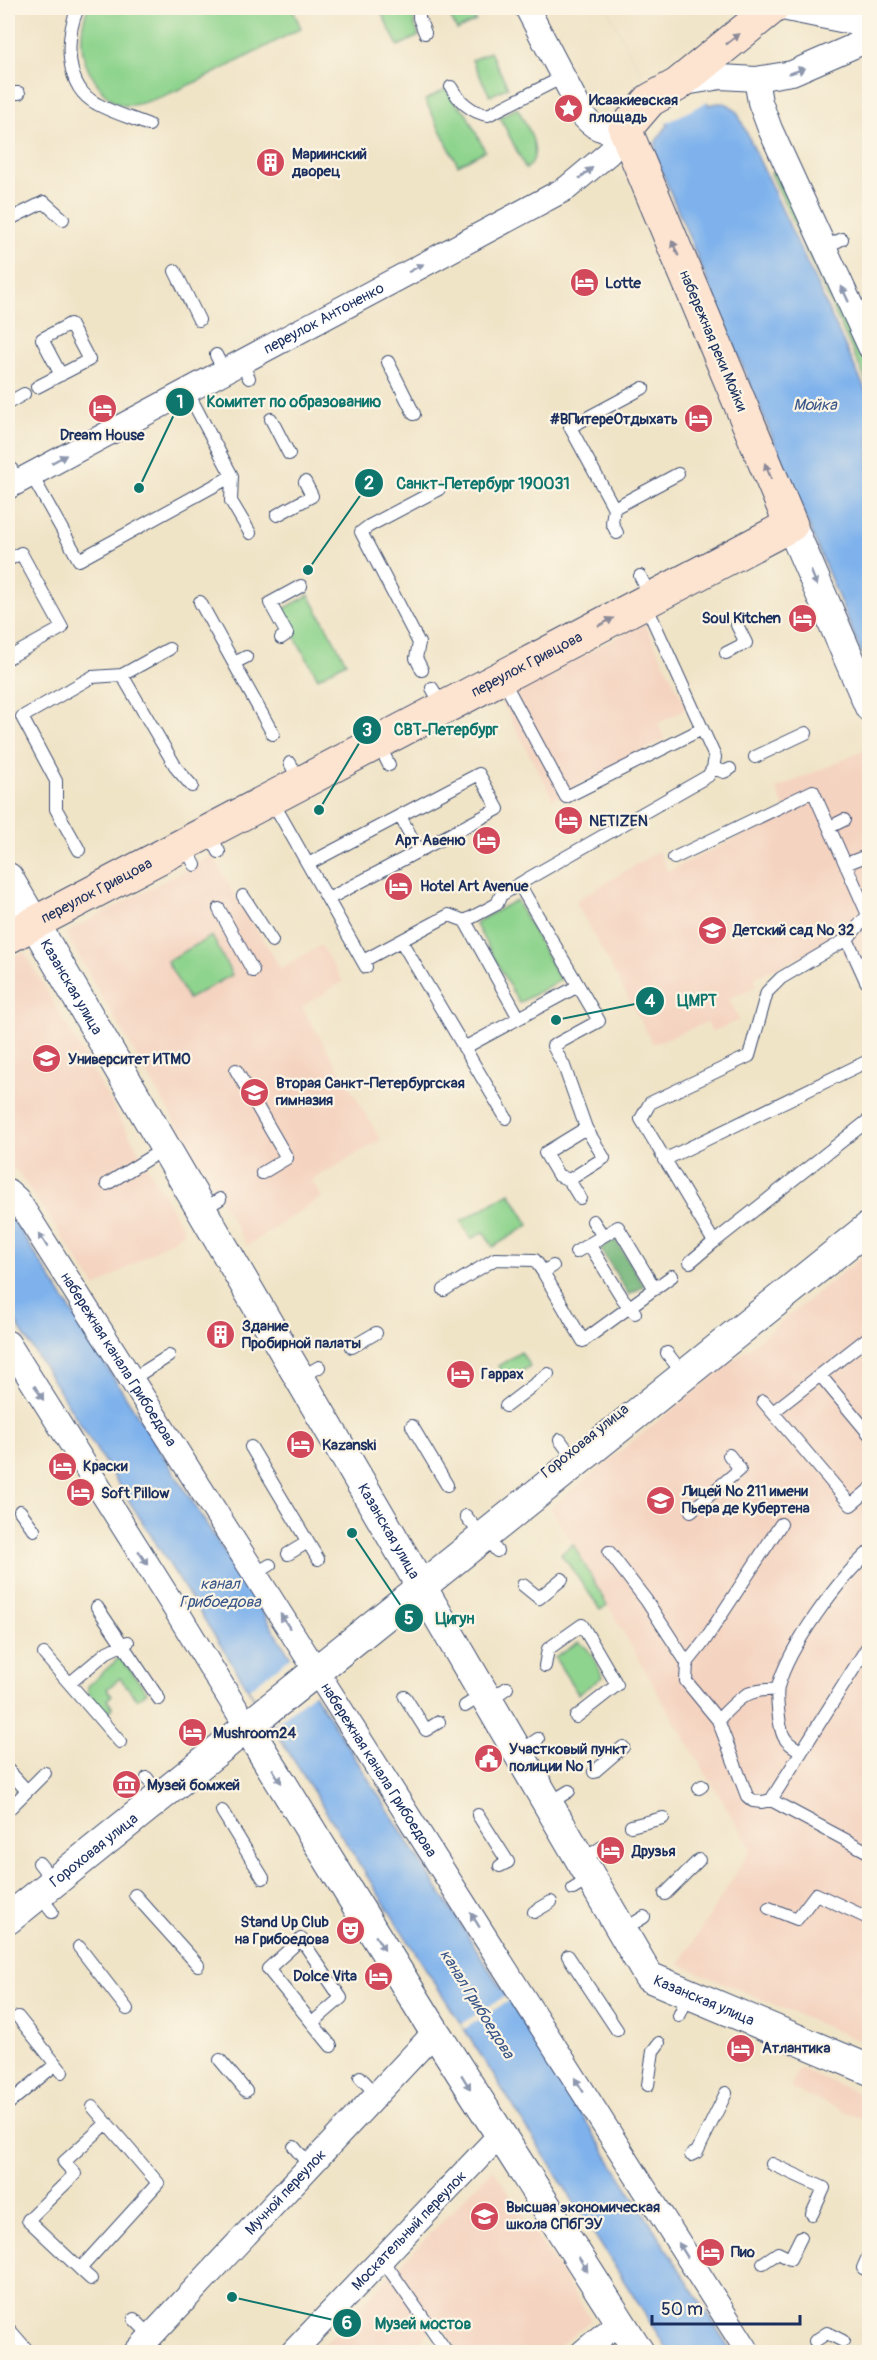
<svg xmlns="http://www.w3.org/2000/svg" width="877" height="2360" font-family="Pangolin,sans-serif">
  <rect width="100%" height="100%" fill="#fcf5e5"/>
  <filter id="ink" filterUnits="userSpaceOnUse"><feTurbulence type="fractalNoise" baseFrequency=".0167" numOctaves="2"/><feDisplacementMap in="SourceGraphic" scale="12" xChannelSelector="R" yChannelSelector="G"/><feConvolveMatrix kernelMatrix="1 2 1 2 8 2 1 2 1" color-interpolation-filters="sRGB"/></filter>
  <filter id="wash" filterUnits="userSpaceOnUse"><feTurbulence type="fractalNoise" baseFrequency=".008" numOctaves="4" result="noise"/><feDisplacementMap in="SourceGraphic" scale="24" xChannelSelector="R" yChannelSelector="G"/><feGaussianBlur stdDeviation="1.35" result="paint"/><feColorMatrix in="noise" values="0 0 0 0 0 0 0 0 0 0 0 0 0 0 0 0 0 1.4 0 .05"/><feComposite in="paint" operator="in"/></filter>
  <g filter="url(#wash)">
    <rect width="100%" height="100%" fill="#f0e4c7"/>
    <!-- built -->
    <path fill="#f4d3c0" d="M644 623 687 708 658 724 665 739 553 799 500 699Z
      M868 749 869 964 854 975 836 939 754 978 757 986 729 999 739 1020 712 1032 707 1022 653 1044 575 901 658 851 668 871 787 814 776 789Z
      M213 855 237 899 281 968 321 945 343 982 302 1007 381 1140 312 1180 322 1197 247 1246 65 933Z
      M24 951 185 1232 96 1287 17 1171 8 1168V960Z
      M869 1251V2045L679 1964 751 1849 657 1692 573 1544 550 1508Z
      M799 2068 869 2098V2122L790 2088Z
      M493 2168 591 2320 552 2352H459L439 2322 409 2352H317Z"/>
    <!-- green -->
    <path fill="#8fd48e" stroke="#558276" stroke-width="1.5" d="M88 8H292L301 28C270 44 150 112 122 105 109 102 100 88 93 77 79 59 79 28 88 8Z
      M379 8H413L414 23 419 36 398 46Z
      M446 8H469L476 21 457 30Z
      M490 52 508 87 490 96 472 60Z
      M446 89 456 104 465 111 485 151 458 165 425 100Z
      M517 108C526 124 546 154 526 169L500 117Z
      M778 170 869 372V387L771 173Z
      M309 595 346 662 318 678 280 611Z
      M516 900 560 980 519 1003 475 923Z
      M212 936 232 975 188 999 167 961Z
      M510 1193 529 1225 493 1247 484 1232 471 1239 461 1221Z
      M521 1352 530 1366 507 1381 498 1366Z
      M573 1544 607 1605 601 1610 561 1554Z
      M579 1642C592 1651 598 1663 602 1677L578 1694 555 1658Z
      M120 1657 147 1692 137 1699 120 1678 107 1689 112 1695 107 1700 113 1708 109 1712H103L88 1693V1686Z"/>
    <!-- forest -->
    <path fill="#73b679" stroke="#47726c" stroke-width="1.5" d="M615 1239 644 1286 629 1295 600 1248Z"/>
    <!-- water -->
    <path fill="#7fb2ec" stroke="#4d70a5" stroke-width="1.5" d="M608 8H659L709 105C722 101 730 102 738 114L869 398V671L655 155 656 141 668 125Z
      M8 1214 18 1227C257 1601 493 1978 732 2352H669L8 1310Z"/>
    <!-- pier -->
    <path fill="#f0e4c7" d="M607 8H661L709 101 666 123Z
      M292 1656 315 1692 273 1726 249 1689Z
      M505 1996 508 2001 464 2029 461 2024Z"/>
  </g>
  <g filter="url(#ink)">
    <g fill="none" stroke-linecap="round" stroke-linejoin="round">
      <defs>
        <path id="service" d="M78 8C65 37 64 87 97 104 113 113 132 118 149 125
          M419 8V18L425 33
          M451 87C458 100 472 113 488 115L563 77
          M8 93H19
          M8 220 44 202 63 219
          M824 248 842 239
          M175 271 199 320
          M216 355 224 371
          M241 362 249 378
          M388 362 414 414
          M37 387 89 360 70 324 42 339 61 375
          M187 391 232 476 231 501 250 533
          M8 403 24 394
          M271 419 289 454
          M9 465 18 481
          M31 474 79 560 232 476
          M614 508 678 474
          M277 515 312 496 305 482
          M617 533 612 523 614 508 570 427 643 388
          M8 560 21 553 62 628 8 658
          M640 576 651 597
          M200 602 273 734
          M281 638 287 634 270 603 301 586
          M726 653 746 643 737 625
          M234 663 246 657
          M422 670 416 658 419 643 361 532 369 526 439 489
          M122 675 177 769 192 786
          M502 678 566 797 702 729
          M432 688 443 707
          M378 743 389 765
          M755 757 806 733
          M290 763 300 782
          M713 768 724 772 730 769
          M271 799 366 967
          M400 816 419 851
          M830 827 844 820
          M209 832 219 852
          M184 845 195 865
          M79 850 56 809V781L22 717 92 677 122 675 169 649
          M674 858 813 791 868 915 847 939 866 981 870 980
          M308 864 479 774 498 809 328 899
          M846 864 861 858
          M519 884 599 1021 553 1046 564 1066 586 1128 604 1158 569 1180
          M243 896 272 941
          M219 909 253 971
          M465 921 519 1018
          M401 941 506 1118
          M363 961 449 915 465 921 497 904 501 895 531 877 708 776 713 768 715 757 645 603
          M464 1048 578 986
          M236 1070 287 1158 262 1173
          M664 1160 870 1060
          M107 1184 165 1148
          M580 1198 569 1180 558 1175 545 1153 586 1128
          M202 1210 220 1199
          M603 1236 618 1227 655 1289
          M714 1242 870 1119
          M589 1244 623 1299 635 1313
          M576 1252 603 1236 593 1221
          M690 1262 714 1242 641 1119 650 1103 749 1056 767 992 781 978 847 939
          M543 1272 583 1341 672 1276
          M444 1290 495 1259 535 1260 543 1272 553 1266
          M352 1347 376 1333
          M667 1353 684 1375
          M820 1375 870 1435
          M300 1378 319 1367
          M132 1379 169 1356
          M763 1401 851 1505 870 1489
          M506 1406 548 1374
          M773 1412 870 1336
          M412 1426 447 1485
          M560 1440 576 1462
          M251 1447 318 1559
          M20 1511 34 1530
          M691 1511 740 1469 729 1455
          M466 1516C475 1529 487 1538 497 1551
          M609 1552 646 1600 687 1663 686 1681 718 1720C738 1699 747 1688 777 1690
          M288 1554 308 1542
          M255 1574 270 1565
          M523 1585 539 1598 562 1579
          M97 1607 159 1699
          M870 1643 771 1800 870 1853
          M44 1654 120 1742
          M687 1663 703 1643 781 1524
          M545 1666 548 1649 582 1625 617 1685 576 1717
          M70 1683 107 1652 128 1642
          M405 1697 426 1730 439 1722
          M488 1701 507 1688
          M465 1706 484 1694
          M718 1720 747 1796 753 1801 762 1802 771 1800
          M802 1751C795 1748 788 1744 784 1737 779 1728 776 1697 778 1687 789 1646 838 1580 870 1551
          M519 1752 538 1739
          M8 1770 27 1791
          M594 1772 623 1747
          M147 1778 160 1796
          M699 1788 702 1786
          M548 1804 569 1791
          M8 1810 45 1773
          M222 1811 263 1878
          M478 1815 508 1862 500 1866
          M631 1826 663 1818
          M582 1860 602 1847
          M39 1863 54 1882
          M573 1889 591 1878
          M39 1894 52 1912
          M665 1894 699 1860
          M135 1895 198 1965
          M769 1908 797 1919 816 1894 870 1919
          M534 1912 551 1902
          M623 1930 644 1917
          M79 1947 127 2009
          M568 1956 617 2030
          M679 2016 689 1994
          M18 2017 62 2072
          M312 2023 341 1998 301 1939 268 1969 331 2046
          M220 2060 246 2091
          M360 2077 376 2094
          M648 2085 653 2051 659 2043
          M8 2104 56 2064
          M294 2147 309 2165
          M691 2155 697 2152 726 2093
          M772 2164 824 2188 812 2214
          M870 2252 863 2268 870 2271
          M382 2259 447 2352
          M763 2263 778 2253 790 2259 801 2237
          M80 2269 28 2220 75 2174 64 2162 107 2123
          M91 2279 80 2269 158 2183 93 2107
          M134 2319 151 2336
          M8 2328 29 2352
          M815 2341 827 2333 843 2341"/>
        <g id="minor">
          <path d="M527 8 584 117C598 132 605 131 625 129"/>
          <path d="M782 8 870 26"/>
          <path d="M756 79 760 102 770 129 870 347"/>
          <path d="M679 84 721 77 756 79 792 73 870 39"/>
          <path id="s1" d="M8 487 567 188 609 153 625 129"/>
          <path id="s2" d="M8 1191 17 1199 748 2352"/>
          <path d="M8 1343 176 1610 247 1727"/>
          <path id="s3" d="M136 2352 435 2032"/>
          <path id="s4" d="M293 2352 500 2135"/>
          <path d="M583 2352 620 2321"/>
        </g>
        <g id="tertiary">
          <path d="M791 525 870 707"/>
          <path id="s5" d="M8 878 649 1977 870 2070"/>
          <path d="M247 1727 435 2032 639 2352"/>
          <path id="s6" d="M8 1919 870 1226"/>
        </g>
        <g id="secondary">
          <path id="s7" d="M8 937 791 525 625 129 650 100 677 85 772 8"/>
        </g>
      </defs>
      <!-- service casing -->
      <use href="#service" stroke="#3b4a6e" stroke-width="14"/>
      <!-- minor casing -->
      <use href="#minor" stroke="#3b4a6e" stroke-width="26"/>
      <!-- tertiary casing -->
      <use href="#tertiary" stroke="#3b4a6e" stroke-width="32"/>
      <!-- secondary casing -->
      <use href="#secondary" stroke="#3b4a6e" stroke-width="35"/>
      <!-- service -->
      <use href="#service" stroke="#fff" stroke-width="12"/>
      <!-- minor -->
      <use href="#minor" stroke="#fff" stroke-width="24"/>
      <!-- tertiary -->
      <use href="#tertiary" stroke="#fff" stroke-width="30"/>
      <!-- secondary -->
      <use href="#secondary" stroke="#fde4d1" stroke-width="33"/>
    </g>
    <!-- one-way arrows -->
    <defs><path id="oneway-solid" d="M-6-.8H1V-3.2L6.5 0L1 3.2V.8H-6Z" transform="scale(1.5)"/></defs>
    <g fill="#8c8a98">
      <use href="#oneway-solid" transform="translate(733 39) rotate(-38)"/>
      <use href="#oneway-solid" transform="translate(675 248) rotate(-113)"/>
      <use href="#oneway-solid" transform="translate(768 471) rotate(-113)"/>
      <use href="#oneway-solid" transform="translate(606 622) rotate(-28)"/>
    </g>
    <g fill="#8d97ae">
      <use href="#oneway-solid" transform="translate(797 71) rotate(-19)"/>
      <use href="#oneway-solid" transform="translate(586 173) rotate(-39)"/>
      <use href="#oneway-solid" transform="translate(416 268) rotate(-28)"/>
      <use href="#oneway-solid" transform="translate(845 294) rotate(-115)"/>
      <use href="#oneway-solid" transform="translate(59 459) rotate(-28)"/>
      <use href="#oneway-solid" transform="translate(814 578) rotate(67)"/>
      <use href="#oneway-solid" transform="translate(43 1240) rotate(-122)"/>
      <use href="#oneway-solid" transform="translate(39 1393) rotate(58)"/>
      <use href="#oneway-solid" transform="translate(143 1558) rotate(58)"/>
      <use href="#oneway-solid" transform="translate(285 1621) rotate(-123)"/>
      <use href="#oneway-solid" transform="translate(277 1776) rotate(58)"/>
      <use href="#oneway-solid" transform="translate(475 1920) rotate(-122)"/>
      <use href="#oneway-solid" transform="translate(380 1943) rotate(58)"/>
      <use href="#oneway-solid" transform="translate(466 2082) rotate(58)"/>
      <use href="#oneway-solid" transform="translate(579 2085) rotate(-122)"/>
      <use href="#oneway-solid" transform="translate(683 2250) rotate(-122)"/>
      <use href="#oneway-solid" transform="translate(583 2264) rotate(57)"/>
    </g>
  </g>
  <!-- icons -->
  <defs>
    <symbol id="sight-disc" viewBox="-11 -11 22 22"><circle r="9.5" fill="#d1495b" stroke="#fcf5e5"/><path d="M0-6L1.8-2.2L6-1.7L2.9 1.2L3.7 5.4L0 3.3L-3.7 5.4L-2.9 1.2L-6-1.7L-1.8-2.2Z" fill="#fff"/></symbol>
    <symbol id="building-disc" viewBox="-11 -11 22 22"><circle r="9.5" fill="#d1495b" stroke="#fcf5e5"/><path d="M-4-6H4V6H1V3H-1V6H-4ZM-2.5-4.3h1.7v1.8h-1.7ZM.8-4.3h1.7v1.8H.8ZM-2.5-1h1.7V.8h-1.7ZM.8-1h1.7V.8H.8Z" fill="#fff"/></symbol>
    <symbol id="hotel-disc" viewBox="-11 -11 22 22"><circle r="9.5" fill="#d1495b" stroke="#fcf5e5"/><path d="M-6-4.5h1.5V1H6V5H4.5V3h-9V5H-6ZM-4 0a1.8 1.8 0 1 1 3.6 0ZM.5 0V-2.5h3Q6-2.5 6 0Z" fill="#fff"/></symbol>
    <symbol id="school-disc" viewBox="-11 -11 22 22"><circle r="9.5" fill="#d1495b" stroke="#fcf5e5"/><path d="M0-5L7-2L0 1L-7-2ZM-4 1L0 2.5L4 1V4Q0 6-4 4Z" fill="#fff"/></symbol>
    <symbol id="university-disc" viewBox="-11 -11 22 22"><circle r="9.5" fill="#d1495b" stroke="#fcf5e5"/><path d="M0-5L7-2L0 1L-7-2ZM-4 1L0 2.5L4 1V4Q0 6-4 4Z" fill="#fff"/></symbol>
    <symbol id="civic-disc" viewBox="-11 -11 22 22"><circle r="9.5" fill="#d1495b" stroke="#fcf5e5"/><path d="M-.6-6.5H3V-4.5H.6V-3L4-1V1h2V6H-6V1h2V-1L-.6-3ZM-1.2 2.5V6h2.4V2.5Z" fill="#fff"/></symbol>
    <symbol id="museum-disc" viewBox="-11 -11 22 22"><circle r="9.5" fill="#d1495b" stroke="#fcf5e5"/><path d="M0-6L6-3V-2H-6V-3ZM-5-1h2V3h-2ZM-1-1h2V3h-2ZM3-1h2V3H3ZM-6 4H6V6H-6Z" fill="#fff"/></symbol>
    <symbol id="theatre-disc" viewBox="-11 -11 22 22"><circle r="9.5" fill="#d1495b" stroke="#fcf5e5"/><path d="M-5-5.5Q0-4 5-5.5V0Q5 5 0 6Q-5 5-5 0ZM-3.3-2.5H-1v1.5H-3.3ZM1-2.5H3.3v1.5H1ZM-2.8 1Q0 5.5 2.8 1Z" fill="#fff"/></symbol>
  </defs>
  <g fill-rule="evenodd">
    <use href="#sight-disc" x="552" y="92" width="33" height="33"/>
    <use href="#building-disc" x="254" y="146" width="33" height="33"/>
    <use href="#hotel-disc" x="568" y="266" width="33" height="33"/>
    <use href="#hotel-disc" x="86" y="392" width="33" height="33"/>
    <use href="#hotel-disc" x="682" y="402" width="33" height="33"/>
    <use href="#hotel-disc" x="786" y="602" width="33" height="33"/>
    <use href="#hotel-disc" x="552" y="804" width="33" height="33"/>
    <use href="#hotel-disc" x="470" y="824" width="33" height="33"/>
    <use href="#hotel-disc" x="382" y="870" width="33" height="33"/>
    <use href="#school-disc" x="696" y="914" width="33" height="33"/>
    <use href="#university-disc" x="30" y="1042" width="33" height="33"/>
    <use href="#school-disc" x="238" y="1076" width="33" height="33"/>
    <use href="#building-disc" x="204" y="1318" width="33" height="33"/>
    <use href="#hotel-disc" x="444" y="1358" width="33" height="33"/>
    <use href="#hotel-disc" x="284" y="1428" width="33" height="33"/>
    <use href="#hotel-disc" x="46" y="1450" width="33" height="33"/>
    <use href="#hotel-disc" x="64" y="1476" width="33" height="33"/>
    <use href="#school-disc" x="644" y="1484" width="33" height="33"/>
    <use href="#hotel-disc" x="176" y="1716" width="33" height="33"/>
    <use href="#civic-disc" x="472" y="1742" width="33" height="33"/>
    <use href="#museum-disc" x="110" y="1768" width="33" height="33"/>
    <use href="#hotel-disc" x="594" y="1834" width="33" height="33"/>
    <use href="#theatre-disc" x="334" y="1914" width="33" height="33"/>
    <use href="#hotel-disc" x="362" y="1960" width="33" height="33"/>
    <use href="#hotel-disc" x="724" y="2032" width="33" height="33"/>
    <use href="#university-disc" x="468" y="2200" width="33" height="33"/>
    <use href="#hotel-disc" x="694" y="2236" width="33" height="33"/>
  </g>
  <g text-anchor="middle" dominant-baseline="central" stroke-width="4.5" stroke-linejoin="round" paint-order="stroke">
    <!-- poi labels -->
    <g font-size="15" font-weight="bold" fill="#1b2f5e" stroke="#fcf5e5" text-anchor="start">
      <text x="589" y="100">Исаакиевская<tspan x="589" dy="17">площадь</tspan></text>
      <text x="292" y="154">Мариинский<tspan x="292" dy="17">дворец</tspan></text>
      <text x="605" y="283">Lotte</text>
      <text x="678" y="419" text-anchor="end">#ВПитереОтдыхать</text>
      <text x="102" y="435" text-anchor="middle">Dream House</text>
      <text x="781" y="618" text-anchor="end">Soul Kitchen</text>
      <text x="589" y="821">NETIZEN</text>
      <text x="466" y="840" text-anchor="end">Арт Авеню</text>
      <text x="420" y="886">Hotel Art Avenue</text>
      <text x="733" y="930">Детский сад № 32</text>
      <text x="68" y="1059">Университет ИТМО</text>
      <text x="276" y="1083">Вторая Санкт-Петербургская<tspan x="276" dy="17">гимназия</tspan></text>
      <text x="242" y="1326">Здание<tspan x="242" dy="17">Пробирной палаты</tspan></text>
      <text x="481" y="1374">Гаррах</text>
      <text x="322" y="1445">Kazanski</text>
      <text x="83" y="1466">Краски</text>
      <text x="682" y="1491">Лицей № 211 имени<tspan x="682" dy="17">Пьера де Кубертена</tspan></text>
      <text x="101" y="1493">Soft Pillow</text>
      <text x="213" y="1733">Mushroom24</text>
      <text x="509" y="1749">Участковый пункт<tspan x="509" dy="17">полиции № 1</tspan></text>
      <text x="147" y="1785">Музей бомжей</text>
      <text x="632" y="1851">Друзья</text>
      <text x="329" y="1922" text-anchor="end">Stand Up Club<tspan x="329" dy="17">на Грибоедова</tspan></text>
      <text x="357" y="1976" text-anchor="end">Dolce Vita</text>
      <text x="762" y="2048">Атлантика</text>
      <text x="506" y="2207">Высшая экономическая<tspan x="506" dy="17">школа СПбГЭУ</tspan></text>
      <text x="731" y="2252">Пио</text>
    </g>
    <!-- street labels -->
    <g font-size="15" fill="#1b2f5e" stroke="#fcf5e5">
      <text stroke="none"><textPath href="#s1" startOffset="358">переулок Антоненко</textPath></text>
      <text transform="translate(713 341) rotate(67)">набережная реки Мойки</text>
      <text stroke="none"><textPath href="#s7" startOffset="586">переулок Гривцова</textPath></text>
      <text stroke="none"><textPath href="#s7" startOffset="100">переулок Гривцова</textPath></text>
      <text stroke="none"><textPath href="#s5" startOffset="126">Казанская улица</textPath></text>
      <text stroke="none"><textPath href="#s2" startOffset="202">набережная канала Грибоедова</textPath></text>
      <text transform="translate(585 1441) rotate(-39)">Гороховая улица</text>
      <text stroke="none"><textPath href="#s5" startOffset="756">Казанская улица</textPath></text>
      <text stroke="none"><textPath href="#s2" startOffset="688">набережная канала Грибоедова</textPath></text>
      <text stroke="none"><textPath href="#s6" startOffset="110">Гороховая улица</textPath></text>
      <text stroke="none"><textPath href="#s5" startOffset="1332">Казанская улица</textPath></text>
      <text stroke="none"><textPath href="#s3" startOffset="219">Мучной переулок</textPath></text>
      <text stroke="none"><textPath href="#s4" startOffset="168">Москательный переулок</textPath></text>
    </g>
    <!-- water labels -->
    <g font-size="16" font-style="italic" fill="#395689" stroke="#fcf5e5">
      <text x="815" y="405">Мойка</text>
      <text x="220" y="1584">канал<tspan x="220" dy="18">Грибоедова</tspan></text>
      <text transform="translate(477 2004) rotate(58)">канал Грибоедова</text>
    </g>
  </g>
  <!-- callouts -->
  <path fill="none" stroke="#0f766e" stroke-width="2" d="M139 488L180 402M308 570L369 483M319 810L367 730M556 1020L650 1001M352 1533L409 1618M232 2297L347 2323"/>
  <g fill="#0f766e" stroke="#fcf5e5" stroke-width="2">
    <circle cx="139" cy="488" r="6"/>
    <circle cx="308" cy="570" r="6"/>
    <circle cx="319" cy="810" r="6"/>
    <circle cx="556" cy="1020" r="6"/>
    <circle cx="352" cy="1533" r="6"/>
    <circle cx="232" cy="2297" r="6"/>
    <circle cx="180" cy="402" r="15"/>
    <circle cx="369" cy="483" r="15"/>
    <circle cx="367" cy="730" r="15"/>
    <circle cx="650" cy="1001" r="15"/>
    <circle cx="409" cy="1618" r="15"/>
    <circle cx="347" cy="2323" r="15"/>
  </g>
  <g font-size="18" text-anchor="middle" font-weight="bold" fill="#fff">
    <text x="180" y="408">1</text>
    <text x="369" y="489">2</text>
    <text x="367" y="736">3</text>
    <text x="650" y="1007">4</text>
    <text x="409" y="1624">5</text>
    <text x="347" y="2329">6</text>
  </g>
  <g font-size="16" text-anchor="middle" font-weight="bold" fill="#0f766e" stroke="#fcf5e5" stroke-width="4.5" stroke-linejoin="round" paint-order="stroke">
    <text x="294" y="407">Комитет по образованию</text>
    <text x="483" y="489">Санкт-Петербург 190031</text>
    <text x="446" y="735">СВТ-Петербург</text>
    <text x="697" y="1006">ЦМРТ</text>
    <text x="455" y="1624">Цигун</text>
    <text x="423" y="2329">Музей мостов</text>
  </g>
  <!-- margin -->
  <rect width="877" height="2360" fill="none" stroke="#fcf5e5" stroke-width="30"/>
  <!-- scale -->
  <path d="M652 2315v9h148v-9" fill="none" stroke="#1b2f5e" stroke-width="3"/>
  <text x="661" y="2315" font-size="18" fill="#1b2f5e" stroke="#fcf5e5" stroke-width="4.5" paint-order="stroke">50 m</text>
</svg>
